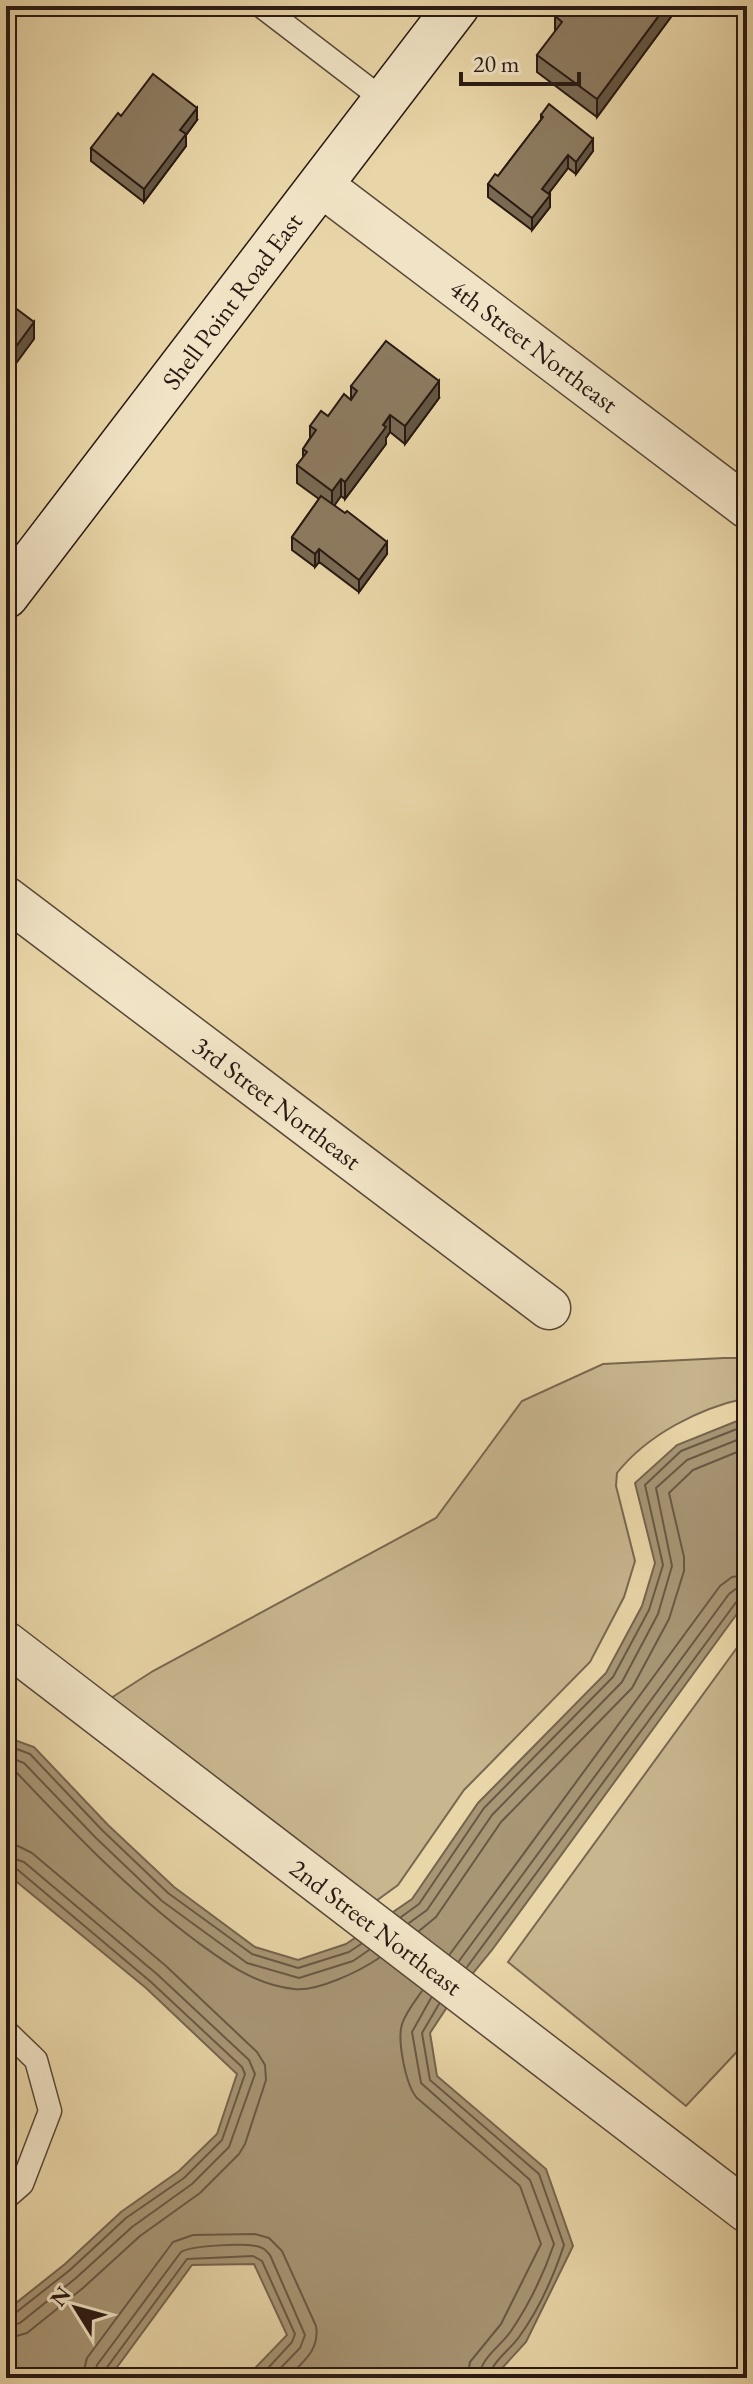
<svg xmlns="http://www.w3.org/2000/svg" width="753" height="2384" font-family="'EB Garamond',serif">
  <rect width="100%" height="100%" fill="#e9d6a8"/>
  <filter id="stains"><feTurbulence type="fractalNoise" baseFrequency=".0025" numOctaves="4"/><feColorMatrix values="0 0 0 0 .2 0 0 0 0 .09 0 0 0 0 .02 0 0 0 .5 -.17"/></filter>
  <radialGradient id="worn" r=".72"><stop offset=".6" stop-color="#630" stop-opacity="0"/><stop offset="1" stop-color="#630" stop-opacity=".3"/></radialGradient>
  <!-- green -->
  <path fill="#c8b68f" stroke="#786851" stroke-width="2" d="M724 1358H747V1398C699 1408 647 1435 617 1473L616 1486 635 1561 624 1597 590 1662 464 1790 398 1885 376 1901 111 1698 153 1671 436 1518 522 1401 603 1364Z
    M747 1634V2041L686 2106 508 1962Z"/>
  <!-- water -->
  <path fill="#a89675" stroke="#75644e" stroke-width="2" d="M747 1417V1600L492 1950 455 1995 430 2033 437 2076 546 2169 573 2246 526 2342 493 2378H249L256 2367 287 2335 254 2264 192 2265 109 2378H6V2311L65 2264 121 2212 179 2171 217 2134 237 2074 146 1988 6 1873V1737L34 1747 108 1825 174 1887 255 1947 298 1960 346 1944 412 1899 478 1803 606 1673 642 1606 655 1563 635 1483 677 1445Z"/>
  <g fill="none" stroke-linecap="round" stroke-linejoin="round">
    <!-- shore -->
    <path stroke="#685844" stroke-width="2" d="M6 1745 30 1754 102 1830 168 1893 252 1954 298 1968 349 1952 361 1944
      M6 1756 24 1763 95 1837 162 1901 247 1963 299 1978 353 1961 369 1950
      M6 1769 17 1773C74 1833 130 1892 196 1941 226 1963 255 1985 294 1989 317 1992 360 1971 379 1958
      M6 1844 18 1846 32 1853 166 1966 257 2052 265 2065 266 2080 245 2144 239 2154 200 2193 140 2236 83 2288 27 2333 6 2339
      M6 1856 24 1862 158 1975 249 2060 255 2074 229 2147 192 2184 132 2227 76 2278 20 2323 6 2327
      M6 1866 18 1870 151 1982 242 2067 245 2074 222 2140 184 2178 126 2218 70 2270 14 2314 6 2316
      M401 1917 419 1904 484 1808 613 1677 649 1610 663 1565 645 1485 681 1451 747 1425
      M409 1923 427 1910 492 1815 622 1682 658 1614 672 1566 656 1488 687 1460 747 1436
      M419 1931 436 1917 501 1822 632 1688 669 1619 684 1571V1557L669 1493 693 1470 747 1448
      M450 1954 720 1586 732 1577 747 1575
      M459 1961 729 1594 737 1588 747 1587
      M467 1967 737 1601 747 1597
      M422 1991C415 2001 406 2012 402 2024 397 2041 406 2086 417 2098L520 2186 541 2244 501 2324 470 2362 467 2378
      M431 1998 412 2032 421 2083 530 2180 554 2244C544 2273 528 2306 511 2331 500 2347 480 2358 479 2378
      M439 2004 422 2033 430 2080 539 2174 564 2245C554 2275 538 2311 519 2337 510 2350 491 2362 489 2378
      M82 2378 87 2358 173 2242 193 2235 255 2234 269 2238 282 2251 316 2326C320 2350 303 2362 287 2378
      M94 2378 97 2365 181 2252C192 2245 247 2243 260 2247 266 2249 266 2251 270 2255L305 2335 300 2348 271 2378
      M104 2378 105 2370 187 2259 253 2256 262 2261 295 2334 292 2342 259 2378"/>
    <defs>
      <path id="lane" d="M261 6 385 101
        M6 2031 36 2060 50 2111 22 2184 6 2198"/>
      <path id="street" d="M321 185 747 507
        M6 898 549 1308
        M6 1643 747 2211"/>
      <path id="secondary" d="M6 596 457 6"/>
    </defs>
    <!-- lane casing -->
    <use href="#lane" stroke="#594838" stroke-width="25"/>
    <!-- street casing -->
    <use href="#street" stroke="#594838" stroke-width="45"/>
    <!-- secondary casing -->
    <use href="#secondary" stroke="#291913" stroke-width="47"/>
    <!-- lane -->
    <use href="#lane" stroke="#f1e4c6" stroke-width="22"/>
    <!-- street -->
    <use href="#street" stroke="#f1e4c6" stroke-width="42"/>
    <!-- secondary -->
    <use href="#secondary" stroke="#f1e4c6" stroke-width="44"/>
  </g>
  <!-- wall -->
  <path fill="#796a53" stroke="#291913" stroke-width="2" d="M563 6H679L597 117 537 72V55L555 32V16Z
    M541 115 593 151 576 174 568 168 548 194 550 207 532 230 488 197V184L498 176 541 120Z
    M121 116 197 120 186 135V146L144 202 91 161V148Z
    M351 386 439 398 405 444 390 432 386 438V444L345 499 341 496 334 505 387 554 359 592 319 562 315 567 292 550V537L319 499 297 483V465L303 458V449L310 438V426L328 416 351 400Z"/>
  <!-- shaded-wall -->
  <path fill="#635643" stroke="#291913" stroke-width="2" d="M666 6H679L597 117V99Z
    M197 108V120L186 135V146L144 202V189L180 130Z
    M593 139V151L576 174V162Z
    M568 155V168L542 202V189Z
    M550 195V207L532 230V218Z
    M34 322V339L6 377V360Z
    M439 381V398L405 444V426Z
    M390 415V432L386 438V444L345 499V482Z
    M341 479V496L332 509V491Z
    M387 542V554L359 592V580Z
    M319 549V562L315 567V554Z"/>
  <!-- building -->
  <path fill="#8d7b60" stroke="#291913" stroke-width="2" d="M563 6H666L597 99 537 55 562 22 555 16Z
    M153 74 197 108 180 130 186 134 144 189 91 148 118 113 121 116Z
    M549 104 593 139 576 162 568 155 542 189 550 195 532 218 488 184 495 174 498 176 543 117 541 115Z
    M6 301 34 322 6 360Z
    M386 341 439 381 405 426 390 415 383 425 386 427 345 482 341 479 332 491 297 465 307 452 303 449 316 430 310 426 321 411 328 416 344 394 351 400 357 391 351 386Z
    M321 496 345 513 347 511 387 542 359 580 319 549 315 554 292 537Z"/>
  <g text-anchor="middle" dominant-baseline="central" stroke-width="6" stroke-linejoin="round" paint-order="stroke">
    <!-- street labels -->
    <g font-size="26" fill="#291913" stroke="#f1e4c6">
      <text transform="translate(232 301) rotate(-53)">Shell Point Road East</text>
      <text transform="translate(534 346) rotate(37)">4th Street Northeast</text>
      <text transform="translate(277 1103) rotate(37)">3rd Street Northeast</text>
      <text transform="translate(376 1927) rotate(37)">2nd Street Northeast</text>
    </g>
  </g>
  <!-- margin -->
  <rect width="753" height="2384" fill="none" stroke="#e9d6a8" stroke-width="32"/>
  <rect x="8" y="8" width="737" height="2368" fill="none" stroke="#291913" stroke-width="4"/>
  <rect x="16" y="16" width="721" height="2352" fill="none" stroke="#291913" stroke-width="2"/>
  <!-- north arrow -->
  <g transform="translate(76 2308) rotate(307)" stroke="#f1e4c6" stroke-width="6" paint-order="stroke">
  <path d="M0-6L14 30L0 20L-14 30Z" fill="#291913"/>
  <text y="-12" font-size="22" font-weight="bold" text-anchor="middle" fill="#291913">N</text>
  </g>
  <!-- scale -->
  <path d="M461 72v12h118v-12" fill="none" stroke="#291913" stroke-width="4"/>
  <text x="473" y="72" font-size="24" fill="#291913" stroke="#f1e4c6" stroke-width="6" paint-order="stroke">20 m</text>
  <rect width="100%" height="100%" filter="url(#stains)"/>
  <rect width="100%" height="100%" fill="url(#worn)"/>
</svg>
